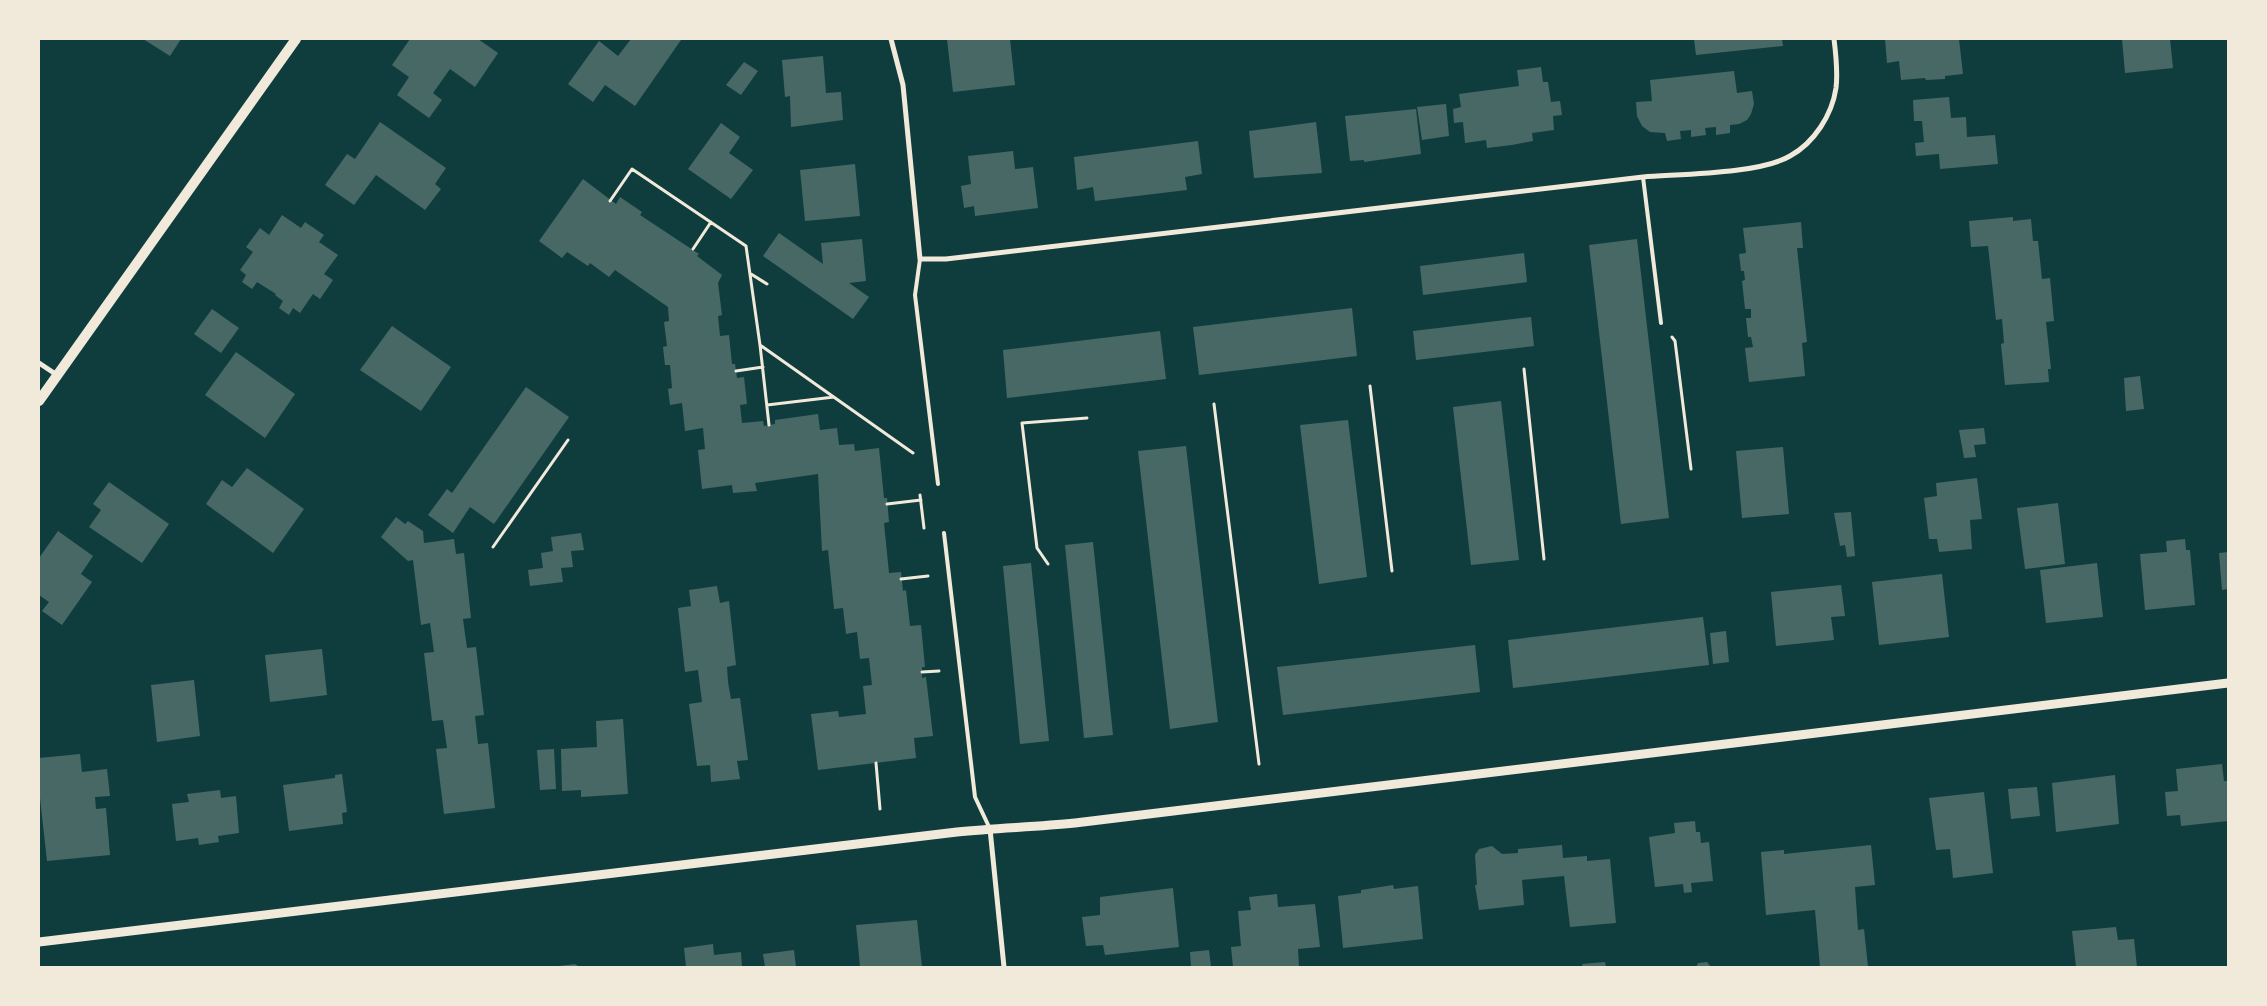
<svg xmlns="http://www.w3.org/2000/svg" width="2267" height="1006" font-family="Cabin,sans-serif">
  <rect width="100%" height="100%" fill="#0f3d3e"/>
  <!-- building -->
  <path fill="#486865" d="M143 39H181L170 56Z
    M410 39H478L498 53 475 87 450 69 433 93 442 100 429 118 397 95 409 77 392 65Z
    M631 39H679L681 40 635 106 605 85 593 102 568 84 599 41 618 56Z
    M947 39H1010L1015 85 953 92Z
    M1694 39H1782L1783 46 1696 55Z
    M1885 39H1959L1963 74 1945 76V79L1926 80 1925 78 1901 80 1899 61 1887 63Z
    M2122 39H2170L2173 68 2125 73Z
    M823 56 826 93 841 92 843 120 791 127 790 96 785 97 782 60Z
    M744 62 758 71 741 95 726 85Z
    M1541 67 1543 82H1548L1551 102 1560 101 1562 115 1553 116 1554 130 1532 133 1533 141 1512 145 1487 148 1486 140 1465 143 1463 122 1454 123 1453 109 1461 107 1459 94 1519 86 1517 70Z
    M1734 71 1737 93 1752 91 1754 104 1751 114 1747 120 1739 124 1730 125V133L1716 135V127L1705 128 1706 135 1691 137V130L1680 131 1681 139 1667 141 1665 133 1650 132 1642 126 1637 116 1636 102 1652 101 1650 80Z
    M1949 97 1951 118 1966 117 1967 137 1995 135 1998 164 1940 169 1939 154 1916 156 1915 143 1924 142 1922 121H1914L1913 100Z
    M1446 104 1449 136 1422 140 1417 107Z
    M1416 109 1421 154 1364 162V160L1350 161 1345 116Z
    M380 122 446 168 435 184 441 189 425 210 376 175 354 205 325 185 347 154 355 159Z
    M1316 122 1322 173 1254 178 1249 131Z
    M721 123 740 137 729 153 753 170 731 199 688 169Z
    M1198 141 1202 174 1185 177 1187 190 1095 201 1093 187 1077 190 1074 157Z
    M1013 151 1015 169 1033 167 1038 208 975 216 974 206 964 208 961 186 971 184 968 156Z
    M855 164 860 216 805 221 800 170Z
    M583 179 616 204 620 197 642 212 640 215 699 254 697 256 722 275 718 283 722 315 718 316 720 336 729 335 732 364H735L737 378 744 377 747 404 740 405 742 423 763 421 764 426 775 424V420L818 414 820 430 837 428 839 445 854 444 855 451 879 448 884 498H887L889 522 884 523 889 573 901 572 903 591 906 590 910 626 921 625 925 667H922V678L926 677 933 736 914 738 916 758 818 770 811 714 838 711 839 717 866 714 863 686 872 685 869 658 860 659 857 632 846 634 843 608 834 609 828 550 822 551 818 474 755 483 757 491 733 493 732 485 702 489 698 450 705 449 703 428 685 431 682 403 670 405 668 389 672 388 670 365H665L663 347 667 346 664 322 669 321 668 307 615 270 609 277 590 263 588 266 567 252 562 258 539 241Z
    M282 215 301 228 305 222 324 235 319 242 338 255 324 274 333 280 320 299 313 294 300 313 293 308 289 315 279 308 283 301 275 295 276 294 257 282 252 289 242 282 246 275 240 270 253 252 246 247 260 228 269 235Z
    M2013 217V221L2031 219 2033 241H2038L2042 279 2050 278 2054 321 2046 322 2051 369H2048L2049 382 2005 385 2001 344 2004 343 2002 319 1996 320 1988 246 1971 247 1969 221Z
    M1801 222 1803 248H1797L1807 342 1802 343 1805 376 1749 382 1745 348 1753 347 1751 337H1748L1746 318H1751V309H1745L1742 281 1745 280 1744 271H1741L1739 254 1746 253 1743 228Z
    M779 233 823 264 821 243 862 239 866 281 849 283 869 297 853 319 763 256Z
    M1637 239 1669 518 1621 524 1589 245Z
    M1524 253 1527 282 1423 295 1420 266Z
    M1352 308 1357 356 1199 375 1193 327Z
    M212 309 239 328 221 353 194 334Z
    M1531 317 1534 346 1416 360 1413 331Z
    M392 326 451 367 421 411 360 370Z
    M1160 331 1166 379 1007 398 1003 350Z
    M236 352 295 394 265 438 205 395Z
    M2140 376 2144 409 2126 411 2124 378Z
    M526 387 569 417 494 524 470 507 453 533 428 515 447 489 452 493Z
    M1501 401 1519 560 1471 565 1453 407Z
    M1348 420 1367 577 1319 584 1300 425Z
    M1984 428 1986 444 1974 445 1976 457 1964 458 1959 430Z
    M1186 446 1218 722 1170 729 1138 451Z
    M1783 447 1789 514 1742 518 1736 451Z
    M247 468 304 509 273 553 206 504 222 480 232 487Z
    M1977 478 1982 519 1970 520 1972 549 1939 552 1937 539H1929L1924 498 1937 496 1936 483Z
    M109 482 169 524 142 563 89 527 101 510 93 504Z
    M2058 503 2065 564 2025 569 2017 508Z
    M1851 512 1855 556 1847 557 1845 545 1840 546 1834 513Z
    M396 517 405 524 408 521 423 531 424 543 454 539 456 554 464 553 471 618 463 619 465 634 467 648 476 647 484 715 475 716 478 744 488 743 495 808 444 814 436 749 447 748 443 720 432 721 424 653 434 652 430 623 421 625 413 560 408 561 381 537Z
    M58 531 93 556 81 574 92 582 62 625 42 611 49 602 39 595V558Z
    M581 533 584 550 571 551 573 567 561 568 563 582 530 586 528 570 543 568 541 553 553 551 551 537Z
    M2185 539 2186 550H2190L2195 605 2145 610 2140 554 2167 552 2166 541Z
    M1093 542 1113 735 1084 738 1065 545Z
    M2228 552V589L2222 590 2219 553Z
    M1031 563 1049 741 1020 744 1003 566Z
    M2097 563 2103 617 2046 623 2040 570Z
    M1942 574 1949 637 1879 645 1872 582Z
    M1841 585 1845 616 1831 617 1834 640 1776 646 1771 592Z
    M717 586 720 603 729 601 736 665 727 667 728 682 731 699 740 698 748 760 737 761 740 779 711 782 710 765 697 766 689 704 702 702 698 670 685 672 678 608 691 606 689 590Z
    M1703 617 1709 665 1513 688 1508 640Z
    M1726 631 1729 662 1713 664 1710 633Z
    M1475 645 1480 692 1283 715 1277 667Z
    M322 649 327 695 270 702 265 655Z
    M194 680 200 736 157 742 151 685Z
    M623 719 628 794 581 797V790L562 791 561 749 597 747 596 721Z
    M554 749 556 789 540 790 537 750Z
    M80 754 82 772 107 769 110 796 95 797 96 809 106 808 110 855 47 861 39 789V758Z
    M2222 764 2224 781H2228V821L2181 826 2180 815 2167 816 2165 792 2178 791 2176 769Z
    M342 774 347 812 342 813 343 824 289 831 283 785 335 778V775Z
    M2115 775 2119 824 2056 832 2052 783Z
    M2037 787 2040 816 2011 819 2008 789Z
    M220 790 221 798 236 796 239 833 218 836 219 842 199 845 198 838 176 841 172 804 189 802 187 794Z
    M1984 792 1993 873 1953 878 1950 849 1936 850 1929 798Z
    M1695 821 1696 832H1700L1701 843 1709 842 1713 881 1691 883 1692 892 1684 893 1683 884 1655 887 1649 837 1675 833 1674 823Z
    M1562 845 1563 858 1587 856V861L1610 859 1616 923 1570 927 1564 876 1522 880 1524 905 1479 910 1475 885H1477L1475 855 1479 849 1492 846 1502 854 1518 853V849Z
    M1871 845 1875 885 1855 887 1858 930 1864 929 1868 967H1820L1815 910 1766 915 1761 852 1784 850V854Z
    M1393 885 1394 889 1418 886 1423 939 1343 948 1338 896 1361 893V890Z
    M1173 888 1179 947 1105 955 1103 945 1086 946 1082 917 1100 915V897Z
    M1277 894 1278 907 1315 904 1320 947 1298 949 1299 967H1233L1231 947 1241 946 1238 911 1251 910 1249 897Z
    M917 920 922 967H860L856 925Z
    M2116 927 2118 940 2134 939 2137 967H2076L2072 931Z
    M713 944 714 955 741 952 742 967H686L684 948Z
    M794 950 796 967H765L763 954Z
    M1209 950 1211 967H1191L1190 952Z
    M1605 962 1606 967H1583L1582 964Z
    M1707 962 1711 967H1696L1698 963Z
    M575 964 580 967H559V966Z"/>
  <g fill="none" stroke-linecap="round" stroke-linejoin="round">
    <!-- path -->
    <path stroke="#f1e9da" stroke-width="3" d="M610 201 632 169 746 246 760 345 913 453
      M693 249 711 222
      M751 274 767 284
      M1672 337 1675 341 1691 469
      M760 345 769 425
      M1524 369 1544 559
      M736 371 763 367
      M1370 386 1392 571
      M1214 404 1259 764
      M767 405 834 397
      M920 495 924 528
      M887 504 921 500
      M493 547 568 440
      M1048 564 1037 548 1022 423 1087 418
      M901 579 928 576
      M922 672 939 671
      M876 763 880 809"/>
    <!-- service -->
    <path stroke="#f1e9da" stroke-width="4" d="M1643 177 1661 323
      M920 259 915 295 938 484
      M944 533 975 797 990 829"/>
    <!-- minor -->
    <path stroke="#f1e9da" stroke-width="5" d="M891 39 903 85 920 259H946L1643 177C1680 174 1760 174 1790 156 1814 143 1832 115 1836 88 1838 72 1836 55 1834 39
      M39 363 57 375
      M990 829 1004 967"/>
    <!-- tertiary -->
    <path stroke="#f1e9da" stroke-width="9" d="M39 942 957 832C996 828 1035 827 1075 823L2228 683"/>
    <!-- secondary -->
    <path stroke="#f1e9da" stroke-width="10" d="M39 401 296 39"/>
  </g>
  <!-- border -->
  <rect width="2267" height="1006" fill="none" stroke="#f1e9da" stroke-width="80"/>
</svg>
